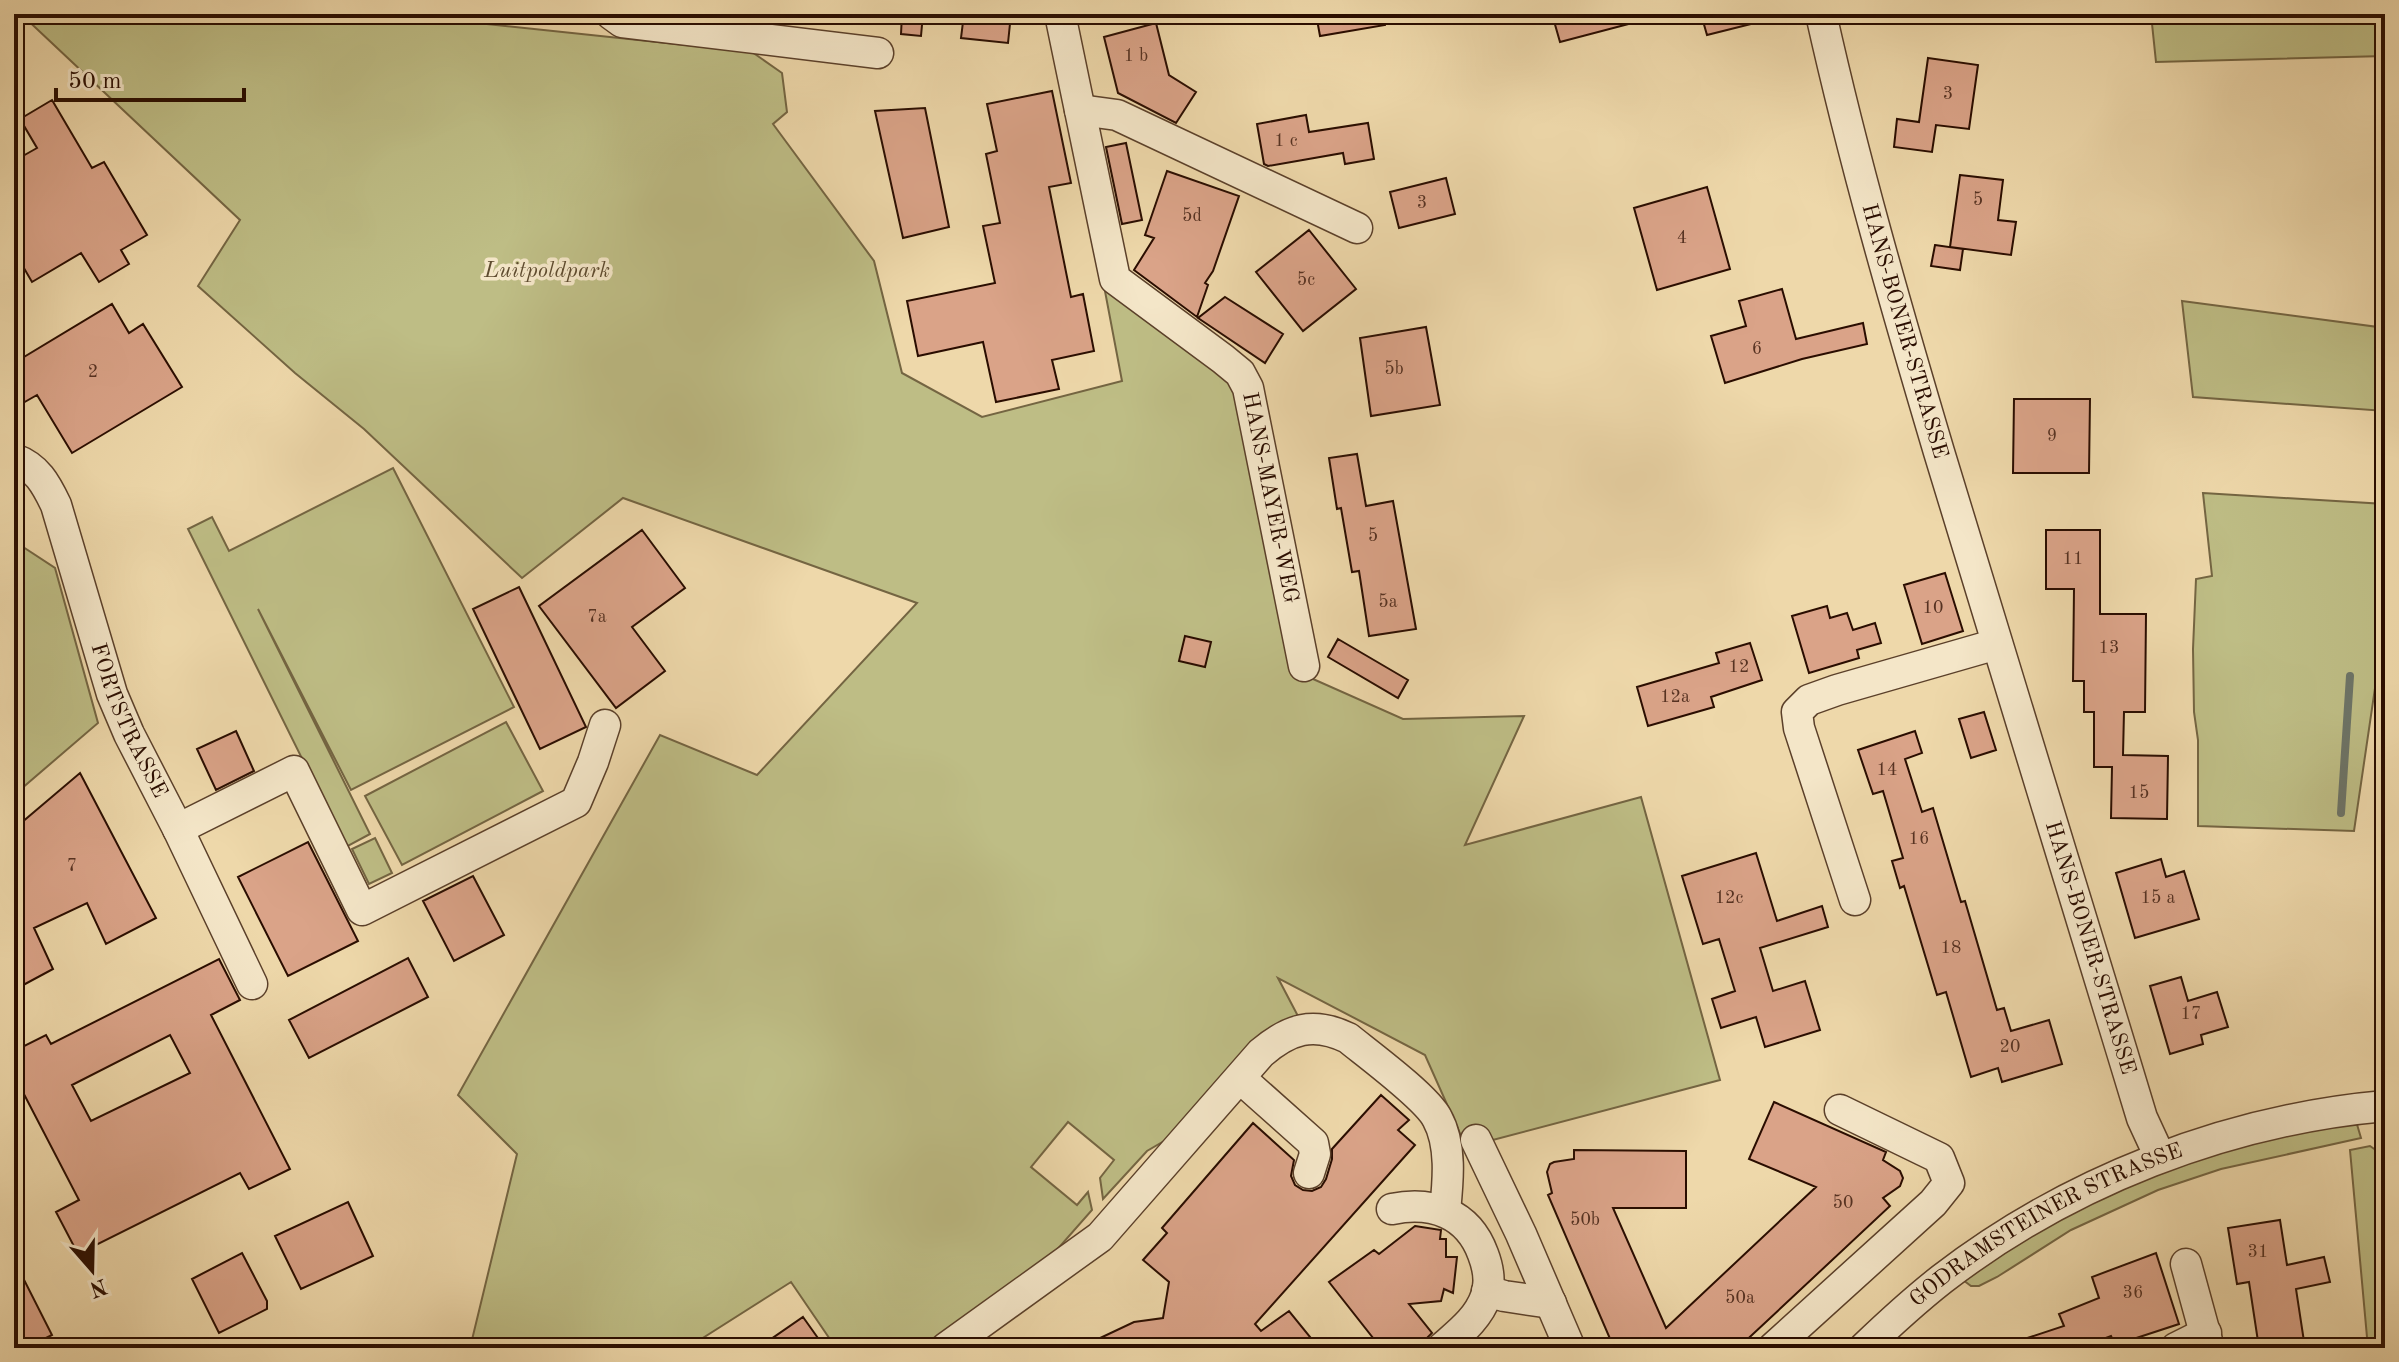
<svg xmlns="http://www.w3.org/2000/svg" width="2399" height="1362" font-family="'Old Standard TT',serif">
  <rect width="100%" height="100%" fill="#eed8aa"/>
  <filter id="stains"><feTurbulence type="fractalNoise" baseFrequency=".0025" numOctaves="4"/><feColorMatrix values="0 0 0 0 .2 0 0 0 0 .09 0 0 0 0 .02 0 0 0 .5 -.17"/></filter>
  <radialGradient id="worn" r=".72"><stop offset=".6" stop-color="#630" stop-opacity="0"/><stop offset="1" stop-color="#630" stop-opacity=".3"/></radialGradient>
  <!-- green -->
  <path fill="#bebd85" stroke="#746542" stroke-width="2" d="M21 14H393L752 52 782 73 787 112 773 124 874 261 902 373 982 417 1122 381 1104 286 1232 372 1295 671 1403 719 1524 716 1465 845 1641 797 1720 1080 1466 1147 1425 1055 1278 978 1299 1018 1183 1130 1147 1151 1103 1199 1100 1178 1114 1160 1068 1122 1031 1167 1077 1205 1088 1192 1092 1210 1040 1269 932 1348H836L791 1282 687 1348H470L517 1154 458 1095 660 735 757 775 917 603 623 498 522 578 364 429 295 373 198 286 240 220Z
    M2151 14H2385V56L2156 62Z
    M2182 301 2385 328V411L2193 397Z
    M393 468 514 707 351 790 258 609 370 834 346 847 188 529 212 517 229 551Z
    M2203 493 2385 504V599L2379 661 2354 831 2198 826V740L2194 712 2193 649 2196 579 2212 576Z
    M17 543 55 568 98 723 14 795V554Z
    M506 722 543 791 402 865 365 796Z
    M375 838 392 873 369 884 352 849Z
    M2356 1121 2361 1138 2221 1169 2158 1190 2071 1230 1997 1277 1979 1286H1971L1963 1280 1978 1267 2062 1217 2169 1167 2298 1131Z
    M2370 1146 2380 1153 2385 1203V1348H2368L2350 1150Z"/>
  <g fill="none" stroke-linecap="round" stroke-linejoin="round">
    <!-- stream -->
    <path stroke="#6d7467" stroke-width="8" d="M2341 813 2350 676"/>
  </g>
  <!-- building -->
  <path fill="#daa388" stroke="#2a0d00" stroke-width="2" fill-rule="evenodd" d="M902 14H923L921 36 901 34Z
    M964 14H1011L1008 43 961 38Z
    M1316 14H1384L1385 25 1320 36Z
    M1552 14H1639L1640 21 1560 42Z
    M1701 14H1762L1763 21 1707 35Z
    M1156 23 1169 75 1196 92 1176 123 1118 93 1104 37Z
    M1928 58 1978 65 1969 129 1936 125 1932 152 1894 147 1897 119 1919 122Z
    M1052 91 1071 183 1049 187 1071 297 1083 294 1094 351 1052 360 1059 389 996 402 983 342 918 356 907 301 995 283 983 226 1000 223 986 154 997 151 987 104Z
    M52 100 92 168 104 162 147 235 121 250 129 264 99 282 81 253 32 282 14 251V161L37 148 20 119Z
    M925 108 949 227 903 238 875 111Z
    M1306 115 1309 132 1368 123 1374 159 1345 164 1343 153 1268 166 1264 164 1257 124Z
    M1126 143 1142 220 1122 224 1106 147Z
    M1167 171 1239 196 1213 271 1205 283 1208 285 1197 317 1134 270 1154 238 1145 235Z
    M1960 175 2003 180 1998 220 2016 222 2011 255 1950 247Z
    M1446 178 1455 214 1399 228 1390 192Z
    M1707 187 1730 269 1657 290 1634 208Z
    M1309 230 1356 289 1303 331 1256 272Z
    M1935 245 1963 249 1960 270 1931 266Z
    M1782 289 1796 339 1863 323 1867 344 1802 359 1725 383 1711 336 1746 326 1739 301Z
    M1225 297 1283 334 1265 363 1198 318Z
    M112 304 129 333 143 324 182 387 72 453 37 395 14 408V363Z
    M1426 327 1440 405 1371 416 1360 338Z
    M2014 399H2090L2089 473H2013Z
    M1357 454 1366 506 1393 501 1416 629 1369 636 1359 571 1352 572 1341 508 1337 509 1329 458Z
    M642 530 685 588 632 627 665 671 616 708 539 606Z
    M2046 530H2100V614H2146L2145 712H2124L2123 755 2168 756 2167 819 2111 818 2112 767H2094V712H2084V681H2073L2074 589H2046Z
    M1945 573 1963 631 1922 644 1904 585Z
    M519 587 586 727 540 749 473 609Z
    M1827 606 1830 618 1847 613 1853 630 1875 623 1881 643 1857 650 1859 658 1809 673 1792 616Z
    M1185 636 1211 642 1205 667 1179 661Z
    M1338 639 1408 680 1398 698 1328 657Z
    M1750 643 1762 680 1711 697 1714 707 1648 726 1637 687 1719 663 1716 653Z
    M1984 712 1996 750 1971 758 1959 719Z
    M236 731 254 771 216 790 197 749Z
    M1915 731 1922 753 1905 759 1922 812 1933 808 1961 902 1965 901 1997 1010 2004 1008 2011 1031 2049 1020 2062 1064 2002 1082 1998 1068 1971 1077 1946 992 1937 995 1904 886 1900 888 1892 861 1903 858 1883 791 1873 794 1858 750Z
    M80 773 156 918 106 944 87 903 34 928 53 969 14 990V829Z
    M308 842 358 941 288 976 238 877Z
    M1756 853 1777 921 1822 906 1828 927 1760 948 1773 991 1805 981 1820 1030 1765 1047 1756 1017 1721 1028 1712 999 1735 991 1719 939 1703 944 1682 876Z
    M2161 859 2166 877 2184 871 2199 919 2135 938 2116 873Z
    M473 876 504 935 454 961 423 901Z
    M408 958 428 997 309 1058 289 1020Z
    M219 959 240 1000 211 1015 290 1169 249 1189 240 1173 78 1254 56 1212 79 1200 14 1075V1051L46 1035 51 1044ZM170 1035 190 1073 91 1121 72 1085Z
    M2181 977 2188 1001 2217 992 2228 1027 2201 1035 2203 1044 2170 1054 2150 986Z
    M1381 1095 1409 1120 1398 1130 1415 1145 1255 1324 1261 1331 1289 1311 1319 1348H1079L1134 1322 1163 1318 1169 1282 1143 1260 1167 1233 1162 1228 1253 1123 1294 1160 1291 1176 1295 1185 1303 1190 1312 1191 1321 1187 1326 1179 1332 1159V1149Z
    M1774 1102 1886 1152 1883 1160 1900 1171 1903 1178 1900 1186 1883 1198 1890 1206 1738 1348H1614L1548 1195 1552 1193 1547 1172 1550 1164 1554 1162 1574 1159V1150L1686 1151V1208H1613L1666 1328 1816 1187 1749 1159Z
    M348 1202 373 1256 301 1289 275 1236Z
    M2280 1220 2287 1265 2324 1257 2330 1282 2296 1289 2305 1348H2259L2249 1282 2237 1284 2228 1228Z
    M1415 1226 1441 1230 1440 1239H1446V1257H1457L1453 1293 1444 1289 1441 1301 1409 1304 1432 1333 1417 1348H1381L1329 1282 1374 1250 1379 1254Z
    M242 1253 267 1301V1309L219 1333 192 1279Z
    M2156 1253 2179 1324 2115 1345 2111 1336 2079 1348H2010L2009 1344 2064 1326 2059 1314 2099 1298 2092 1277Z
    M14 1260 52 1335 26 1348H14Z
    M803 1317 825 1348H758Z"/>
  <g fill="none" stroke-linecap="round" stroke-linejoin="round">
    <defs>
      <g id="minor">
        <path d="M611 14 622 22 878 53"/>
        <path id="s1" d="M1060 14 1115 279 1223 359 1240 373 1248 388 1304 666"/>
        <path id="s2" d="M1821 14C1854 162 1896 307 1939 452 2005 675 2075 896 2142 1118L2160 1157"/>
        <path d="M1080 110 1117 115 1357 228"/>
        <path id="s3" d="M14 459C37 467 46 484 56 505L112 694 129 734 178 829 252 984"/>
        <path d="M178 829 294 771 362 910 576 802 593 762 605 725"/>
        <path d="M1855 900 1799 728 1797 712 1809 700 1837 690 1997 644"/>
        <path d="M1240 1078 1313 1143 1315 1154 1309 1173"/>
        <path d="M1476 1140 1521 1234 1570 1348"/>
        <path d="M1392 1209C1432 1201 1468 1213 1483 1254 1488 1267 1491 1282 1486 1296 1478 1319 1459 1333 1442 1348"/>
        <path d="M2186 1264 2209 1348"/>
        <path d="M1487 1291 1504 1296 1551 1303"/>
        <path d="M946 1348 1100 1237 1261 1053C1289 1029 1313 1021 1348 1038 1369 1055 1426 1097 1437 1118 1452 1145 1448 1182 1445 1211"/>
        <path d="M1773 1348 1933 1203 1949 1183 1939 1158 1840 1110"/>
        <path id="s4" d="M1864 1348C1889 1324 1914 1301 1942 1279 2068 1182 2226 1120 2385 1106"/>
        <path d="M2176 1348 2206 1333"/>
      </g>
    </defs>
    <!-- minor casing -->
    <use href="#minor" stroke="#5b402a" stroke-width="33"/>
    <!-- minor -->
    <use href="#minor" stroke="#f4e6c8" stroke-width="30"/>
  </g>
  <g text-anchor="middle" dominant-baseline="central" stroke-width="7" stroke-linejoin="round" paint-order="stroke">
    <!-- number labels -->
    <g font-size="18" fill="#563222">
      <text x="1136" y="56">1 b</text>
      <text x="1948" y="94">3</text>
      <text x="1286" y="141">1 c</text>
      <text x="1978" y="200">5</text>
      <text x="1422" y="203">3</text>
      <text x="1192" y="216">5d</text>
      <text x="1682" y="238">4</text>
      <text x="1306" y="280">5c</text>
      <text x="1757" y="349">6</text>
      <text x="1394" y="369">5b</text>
      <text x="93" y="372">2</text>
      <text x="2052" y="436">9</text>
      <text x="1373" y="536">5</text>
      <text x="2073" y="559">11</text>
      <text x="1388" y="602">5a</text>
      <text x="1933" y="608">10</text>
      <text x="597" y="617">7a</text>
      <text x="2109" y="648">13</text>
      <text x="1739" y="667">12</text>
      <text x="1675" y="697">12a</text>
      <text x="1887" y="770">14</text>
      <text x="2139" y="793">15</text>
      <text x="1919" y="839">16</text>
      <text x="72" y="866">7</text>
      <text x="1729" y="898">12c</text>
      <text x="2158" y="898">15 a</text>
      <text x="1951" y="948">18</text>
      <text x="2191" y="1014">17</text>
      <text x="2010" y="1047">20</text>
      <text x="1843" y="1203">50</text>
      <text x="1585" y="1220">50b</text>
      <text x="2258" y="1252">31</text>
      <text x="2133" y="1293">36</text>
      <text x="1740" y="1298">50a</text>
    </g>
    <!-- park labels -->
    <g font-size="22" font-style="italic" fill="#5e4b2f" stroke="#f4e6c8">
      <text x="547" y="271">Luitpoldpark</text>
    </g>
    <!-- street labels -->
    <g font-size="22" fill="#2a0d00" stroke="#f4e6c8">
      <text stroke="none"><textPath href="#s2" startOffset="328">HANS-BONER-STRASSE</textPath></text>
      <text stroke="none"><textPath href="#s1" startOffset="556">HANS-MAYER-WEG</textPath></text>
      <text stroke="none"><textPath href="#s3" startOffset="292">FORTSTRASSE</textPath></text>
      <text stroke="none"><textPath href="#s2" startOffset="972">HANS-BONER-STRASSE</textPath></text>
      <text stroke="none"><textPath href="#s4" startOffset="222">GODRAMSTEINER STRASSE</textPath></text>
    </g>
  </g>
  <!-- margin -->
  <rect width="2399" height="1362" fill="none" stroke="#eed8aa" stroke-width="48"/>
  <rect x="16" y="16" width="2367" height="1330" fill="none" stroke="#2a0d00" stroke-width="4"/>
  <rect x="24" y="24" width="2351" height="1314" fill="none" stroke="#2a0d00" stroke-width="2"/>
  <!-- north arrow -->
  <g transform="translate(92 1270) rotate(160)" stroke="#f4e6c8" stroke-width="6" paint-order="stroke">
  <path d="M0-6L14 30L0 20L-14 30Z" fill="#2a0d00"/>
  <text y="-12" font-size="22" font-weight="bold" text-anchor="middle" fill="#2a0d00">N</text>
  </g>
  <!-- scale -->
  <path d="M56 88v12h188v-12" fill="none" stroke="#2a0d00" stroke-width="4"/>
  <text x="68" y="88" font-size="24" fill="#2a0d00" stroke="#f4e6c8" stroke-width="6" paint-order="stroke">50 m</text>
  <rect width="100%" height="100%" filter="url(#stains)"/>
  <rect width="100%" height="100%" fill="url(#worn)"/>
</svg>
